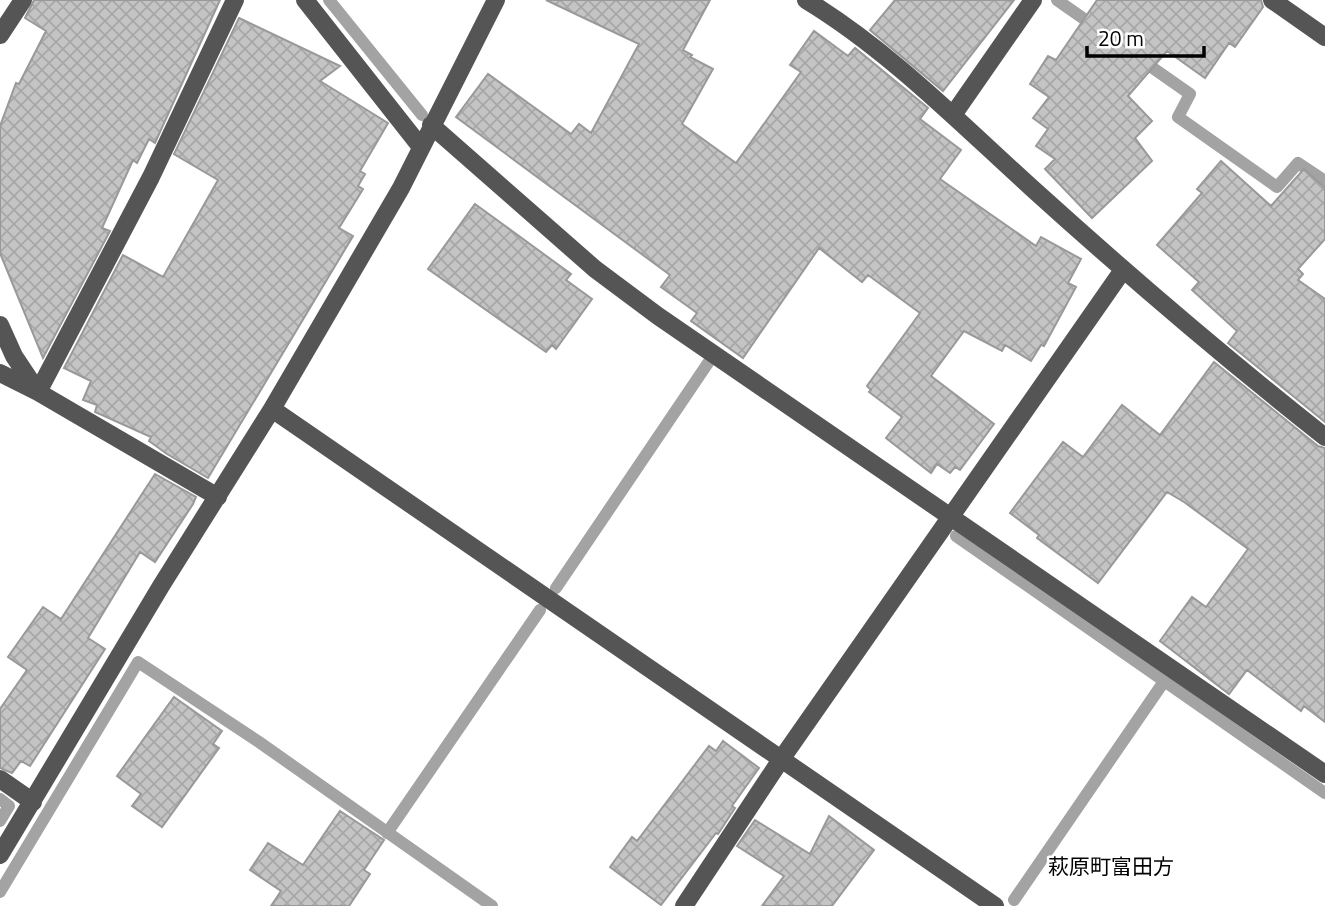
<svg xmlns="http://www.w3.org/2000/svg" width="1325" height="906" font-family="'Titillium Web','Noto Sans JP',sans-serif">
  <defs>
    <pattern id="building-cross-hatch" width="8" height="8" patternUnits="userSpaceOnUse" patternTransform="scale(1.75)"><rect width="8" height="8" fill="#c4c4c4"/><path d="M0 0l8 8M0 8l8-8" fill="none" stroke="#a7a7a7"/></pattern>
  </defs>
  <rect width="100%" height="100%" fill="#fff"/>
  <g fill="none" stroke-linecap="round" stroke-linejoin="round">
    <!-- stream -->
    <path stroke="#a3a3a3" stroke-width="12" d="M329 0 422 115
      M1057 0 1097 28
      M1140 59 1190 94 1178 117 1277 187 1298 163 1325 181
      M956 536 1325 793
      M556 588 710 360
      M0 799 9 806 0 821
      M387 833 540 610
      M0 892 138 662 259 742 492 906
      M1014 900 1165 680"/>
  </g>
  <!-- building -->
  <path fill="url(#building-cross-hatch)" stroke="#999" stroke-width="2" d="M34 0H220L155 143 149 139 137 163 133 160 102 228 110 231 43 358 0 253V126L16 83 19 84 46 31 25 18Z
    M546 0H710L683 50 692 55 690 57 713 69 682 124 736 163 801 72 790 65 814 31 848 56 855 48 928 108 920 119 961 150 940 179 1036 246 1041 237 1081 259 1068 283 1076 287 1044 346 1041 345 1031 361 1005 345 1002 351 964 331 931 376 994 424 960 470 955 467 950 473 937 464 931 473 886 438 902 417 869 392 871 390 867 386 920 313 868 275 862 282 819 248 743 358 691 321 697 313 661 287 670 275 456 117 488 74 571 134 579 124 591 133 639 44Z
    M895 0H1014L943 91 870 30Z
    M1097 0H1261L1263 7 1235 47 1229 43 1205 78 1167 51 1128 96 1152 121 1135 138 1152 161 1092 218 1045 169 1055 159 1036 146 1048 129 1033 118 1049 97 1030 84 1048 56 1056 60Z
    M239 18 340 66 320 81 388 123 360 171 365 174 358 186 363 189 339 228 353 236 208 478 167 454 149 441 151 437 95 412 97 405 83 400 91 381 64 368 123 255 163 277 218 180 174 154Z
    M1221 161 1271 206 1304 169 1325 188V239L1298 269 1303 274 1298 280 1325 299V422L1228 343 1237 331 1192 290 1199 282 1157 245 1202 193 1197 189Z
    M475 204 571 274 566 280 592 299 556 349 552 345 546 352 428 269Z
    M1214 362 1318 446 1325 448V722L1304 706 1301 711 1247 670 1229 694 1160 641 1192 597 1206 607 1248 549 1184 502 1167 492 1098 583 1037 538 1039 535 1010 513 1063 442 1083 457 1122 405 1160 435Z
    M155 474 196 497 193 504 155 562 140 552 88 638 105 649 30 766 21 761 12 773 0 768V709L27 670 8 657 43 607 61 619Z
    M174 697 222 731 213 744 219 748 162 827 132 806 141 794 117 776Z
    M723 741 759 768 732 806 735 808 718 834 716 833 661 905 610 867 632 837 637 841 709 746 716 751Z
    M340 811 384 840 364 870 370 874 349 906H271L281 891 250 870 268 843 303 865Z
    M829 816 874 850 832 906H762L784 876 737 846 755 820 810 854Z"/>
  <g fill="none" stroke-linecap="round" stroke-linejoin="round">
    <!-- minor -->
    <path stroke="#555" stroke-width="18" d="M305 0 420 146
      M806 0C890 51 961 124 1034 190 1128 275 1225 358 1325 437
      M1272 0 1325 37
      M0 35 23 0
      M953 115 1033 0
      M431 125 595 269 658 316 1325 774
      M0 325 14 356 38 392 218 497
      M0 373 38 392 151 177 235 0
      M272 409 995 906
      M0 779 33 802
      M0 855 161 586 272 409 401 188 496 0
      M684 906 780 761 1123 270"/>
  </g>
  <g text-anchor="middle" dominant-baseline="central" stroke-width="5" stroke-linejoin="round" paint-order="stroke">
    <!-- quarter labels -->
    <g font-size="21" fill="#000" stroke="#fff">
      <text x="1111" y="866">萩原町富田方</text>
    </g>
  </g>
  <!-- scale -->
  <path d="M1087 46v10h117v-10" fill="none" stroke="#000000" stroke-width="3.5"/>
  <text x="1098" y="46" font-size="21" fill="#000000" stroke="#ffffff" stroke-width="5" paint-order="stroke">20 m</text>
</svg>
